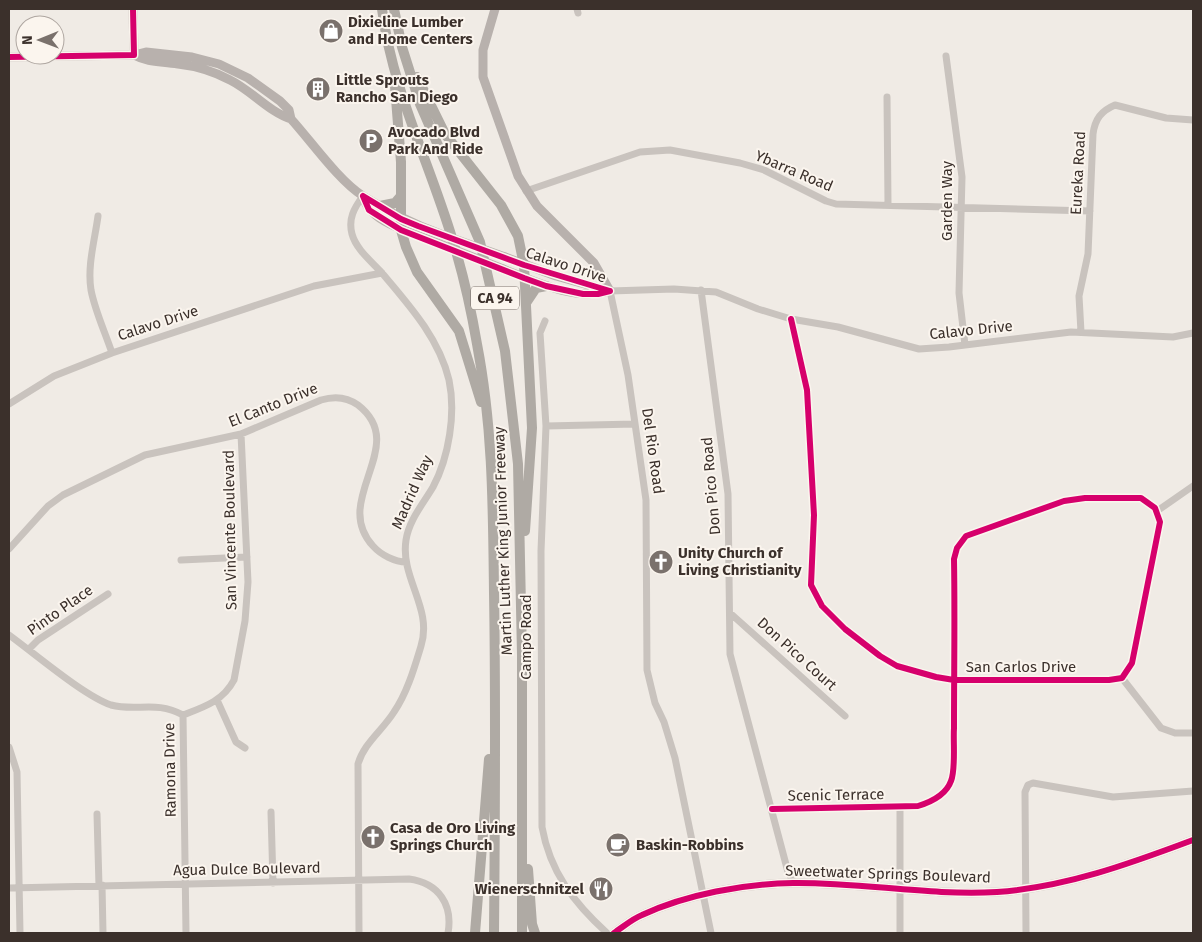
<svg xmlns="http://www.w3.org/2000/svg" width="1202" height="942" font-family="'Fira Sans',sans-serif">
  <rect width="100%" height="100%" fill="#f0ebe5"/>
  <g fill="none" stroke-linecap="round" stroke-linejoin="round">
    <!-- minor -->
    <path stroke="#c9c3be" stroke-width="7" d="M577 9 578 13
      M946 56 962 177 959 293 965 345
      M887 97 888 204
      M526 191 640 152 670 150 740 163 764 170 826 201 836 204 1090 211
      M98 216C95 239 87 266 91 290 95 311 105 332 112 353
      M701 290 728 494 730 654 788 872 794 883
      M545 321 540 333 546 426 541 551 542 827C550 872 574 903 607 933
      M1081 332 1079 296 1088 254 1093 134C1095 119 1101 111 1115 105L1166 118 1193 120
      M9 404 54 376 112 353 314 286 382 273
      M546 426 635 424
      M1157 511 1193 486
      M9 549 48 506 63 495 145 455 241 434 321 400C334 396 347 397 358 405 411 446 330 499 373 546 381 555 395 562 406 562
      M181 560 247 557
      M730 613 845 716
      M9 635C34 653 84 696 111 705 137 712 155 700 183 715L186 933
      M29 649 38 640 108 594
      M1122 678 1161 728 1175 733H1193
      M217 700 236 742 245 748
      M183 715C204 707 223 701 234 680L245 621 248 582 241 434
      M9 747 17 772 20 933
      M772 809 918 806C931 802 946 795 951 781 956 769 953 742 954 728 954 671 955 615 954 559L957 548 966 536 1064 501 1085 498H1141L1155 508 1160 522 1132 663 1122 678 1109 680H954L936 677 897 666 880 656 845 629 822 606 811 585 814 515 807 390 791 319
      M271 812 273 883
      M97 814 99 886
      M102 885 103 933
      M9 888 409 879C439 883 453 905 448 933
      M359 933 358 764C364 743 382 731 394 712 407 693 414 669 421 646 433 608 400 578 406 540 409 520 423 504 433 487 449 457 456 413 449 380 439 338 409 305 382 273 371 261 356 249 352 234 348 219 354 208 363 196
      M711 933 675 758 664 722 655 703 647 670 646 500 628 375 610 291 674 289 716 292 758 309 791 319 838 327 919 349 949 347 1071 332 1173 337 1193 333
      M900 933V806
      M1026 933 1025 792 1028 785 1033 783 1113 797 1193 791"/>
    <!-- major -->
    <path stroke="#b8b1ad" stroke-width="9" d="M133 9 134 55
      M495 9 483 50V77L518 176 537 206 594 263 610 291
      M134 55C149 63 162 61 178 64 196 66 215 72 230 80 252 91 269 112 291 119
      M9 57 134 55 146 52 192 57 219 64 248 78 280 101 289 110 291 119C311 141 339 181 363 196 388 212 414 224 443 235
      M363 196C368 218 397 228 417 235
      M505 257 556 276 610 291
      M503 269C536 282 575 301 610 291
      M614 933C623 927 632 919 642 915 687 894 744 884 793 883 861 882 929 896 997 892 1066 887 1129 864 1193 840"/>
    <!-- highway -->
    <path stroke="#afaaa4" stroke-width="10" d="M382 9C392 89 429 162 452 238 463 273 471 309 477 344 493 427 493 509 494 593 496 707 495 820 494 933
      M394 9 402 47 420 104 480 242 505 351 518 464 522 655V933
      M417 77 445 134 501 205 518 236 524 265 532 428 525 531
      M395 86 401 162V230L406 247 417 272 459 331 481 402
      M380 206 395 203 401 196
      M526 303 536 288 546 286
      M528 869 532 924 535 933
      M475 933 489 759"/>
    <!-- major-bridge -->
    <path stroke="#b8b1ad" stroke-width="9" d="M417 235 503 269
      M443 235 505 257"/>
    <defs>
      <path id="cycleway" d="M9 57 134 55 133 9
        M363 196 369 210 401 230 524 278 546 286 583 294H598L610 291
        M363 196 401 219 418 226 524 265 610 291
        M772 809 918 806C931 802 946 795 951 781 956 769 953 742 954 728 954 671 955 615 954 559L957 548 966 536 1064 501 1085 498H1141L1155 508 1160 522 1132 663 1122 678 1109 680H954L936 677 897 666 880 656 845 629 822 606 811 585 814 515 807 390 791 319
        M614 933C623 927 632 919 642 915 687 894 744 884 793 883 861 882 929 896 997 892 1066 887 1129 864 1193 840"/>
    </defs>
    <!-- cycleway casing -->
    <use href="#cycleway" stroke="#fbf5ee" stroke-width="9"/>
    <!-- cycleway -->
    <use href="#cycleway" stroke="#d6006c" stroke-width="6"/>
  </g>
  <!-- icons -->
  <defs>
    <symbol id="shop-disc" viewBox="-11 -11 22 22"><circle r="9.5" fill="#7a716c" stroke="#fbf5ee"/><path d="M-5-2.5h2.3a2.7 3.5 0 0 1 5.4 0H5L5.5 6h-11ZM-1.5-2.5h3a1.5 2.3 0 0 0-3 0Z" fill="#fff"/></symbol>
    <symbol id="building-disc" viewBox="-11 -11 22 22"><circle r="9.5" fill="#7a716c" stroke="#fbf5ee"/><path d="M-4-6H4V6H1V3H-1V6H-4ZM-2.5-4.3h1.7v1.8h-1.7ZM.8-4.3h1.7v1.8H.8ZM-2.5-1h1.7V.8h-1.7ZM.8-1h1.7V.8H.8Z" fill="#fff"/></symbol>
    <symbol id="parking-disc" viewBox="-11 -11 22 22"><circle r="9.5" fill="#7a716c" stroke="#fbf5ee"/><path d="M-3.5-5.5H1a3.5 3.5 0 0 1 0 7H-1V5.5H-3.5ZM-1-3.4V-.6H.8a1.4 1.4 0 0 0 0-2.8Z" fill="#fff"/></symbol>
    <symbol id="church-disc" viewBox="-11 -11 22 22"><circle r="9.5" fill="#7a716c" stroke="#fbf5ee"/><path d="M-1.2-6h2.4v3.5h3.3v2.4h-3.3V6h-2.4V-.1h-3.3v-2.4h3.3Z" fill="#fff"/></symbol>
    <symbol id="cafe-disc" viewBox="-11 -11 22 22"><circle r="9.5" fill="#7a716c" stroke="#fbf5ee"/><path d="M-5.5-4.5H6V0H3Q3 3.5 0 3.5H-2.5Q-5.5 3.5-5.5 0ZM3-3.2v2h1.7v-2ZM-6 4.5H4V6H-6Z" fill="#fff"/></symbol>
    <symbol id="restaurant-disc" viewBox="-11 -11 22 22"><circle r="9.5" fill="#7a716c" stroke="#fbf5ee"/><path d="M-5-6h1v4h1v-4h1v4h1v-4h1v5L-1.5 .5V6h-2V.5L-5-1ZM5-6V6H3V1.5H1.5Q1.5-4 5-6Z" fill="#fff"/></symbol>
  </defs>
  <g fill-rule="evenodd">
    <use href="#shop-disc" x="317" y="17" width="28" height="28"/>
    <use href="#building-disc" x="304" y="75" width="28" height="28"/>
    <use href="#parking-disc" x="357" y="127" width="28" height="28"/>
    <use href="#church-disc" x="647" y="548" width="28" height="28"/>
    <use href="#church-disc" x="359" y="823" width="28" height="28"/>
    <use href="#cafe-disc" x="604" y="831" width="28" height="28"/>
    <use href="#restaurant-disc" x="587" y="875" width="28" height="28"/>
  </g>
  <g text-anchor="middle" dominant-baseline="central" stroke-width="4" stroke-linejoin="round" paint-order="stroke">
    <!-- shield labels -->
    <rect fill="#fbf5ee" stroke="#756b66" stroke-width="1" x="471" y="286.5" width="48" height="23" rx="4"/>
    <g font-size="14" font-weight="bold" fill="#3b302b">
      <text x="495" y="298">CA 94</text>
    </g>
    <!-- poi labels -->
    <g font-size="15" font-weight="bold" fill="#3b302b" stroke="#fbf5ee" text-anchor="start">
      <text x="348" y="22">Dixieline Lumber<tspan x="348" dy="17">and Home Centers</tspan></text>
      <text x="336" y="80">Little Sprouts<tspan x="336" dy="17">Rancho San Diego</tspan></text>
      <text x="388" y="132">Avocado Blvd<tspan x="388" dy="17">Park And Ride</tspan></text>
      <text x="678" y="553">Unity Church of<tspan x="678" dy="17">Living Christianity</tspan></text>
      <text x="390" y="828">Casa de Oro Living<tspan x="390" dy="17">Springs Church</tspan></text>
      <text x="636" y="845">Baskin-Robbins</text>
      <text x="584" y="889" text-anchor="end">Wienerschnitzel</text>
    </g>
    <!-- street labels -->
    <g font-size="15" fill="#3b302b" stroke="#fbf5ee">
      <text transform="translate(794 171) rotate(23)">Ybarra Road</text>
      <text transform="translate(1078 173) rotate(-87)">Eureka Road</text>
      <text transform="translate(947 201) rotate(-90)">Garden Way</text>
      <text transform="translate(566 265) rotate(18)">Calavo Drive</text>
      <text transform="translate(158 323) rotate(-18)">Calavo Drive</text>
      <text transform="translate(971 330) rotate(-6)">Calavo Drive</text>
      <text transform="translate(273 405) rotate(-22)">El Canto Drive</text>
      <text transform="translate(653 451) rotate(82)">Del Rio Road</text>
      <text transform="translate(711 486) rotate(-95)">Don Pico Road</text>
      <text transform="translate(412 492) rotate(-66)">Madrid Way</text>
      <text transform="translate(230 530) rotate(-91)">San Vincente Boulevard</text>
      <text transform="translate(503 541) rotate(-92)">Martin Luther King Junior Freeway</text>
      <text transform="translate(60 610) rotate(-35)">Pinto Place</text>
      <text transform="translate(526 637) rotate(-90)">Campo Road</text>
      <text transform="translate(797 654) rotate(42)">Don Pico Court</text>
      <text x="1021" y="667">San Carlos Drive</text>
      <text transform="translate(170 770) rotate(-91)">Ramona Drive</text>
      <text transform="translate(836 795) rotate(-1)">Scenic Terrace</text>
      <text transform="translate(247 869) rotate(-1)">Agua Dulce Boulevard</text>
      <text transform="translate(888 874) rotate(2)">Sweetwater Springs Boulevard</text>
    </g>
  </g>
  <!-- border -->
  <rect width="1202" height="942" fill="none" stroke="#3b302b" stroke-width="20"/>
  <!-- north arrow -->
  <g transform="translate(40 40) rotate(269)"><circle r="24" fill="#fbf5ee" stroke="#aea6a0"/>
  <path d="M0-4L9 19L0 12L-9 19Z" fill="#7a716c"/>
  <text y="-8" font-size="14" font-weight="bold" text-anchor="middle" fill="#3b302b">N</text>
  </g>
</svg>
